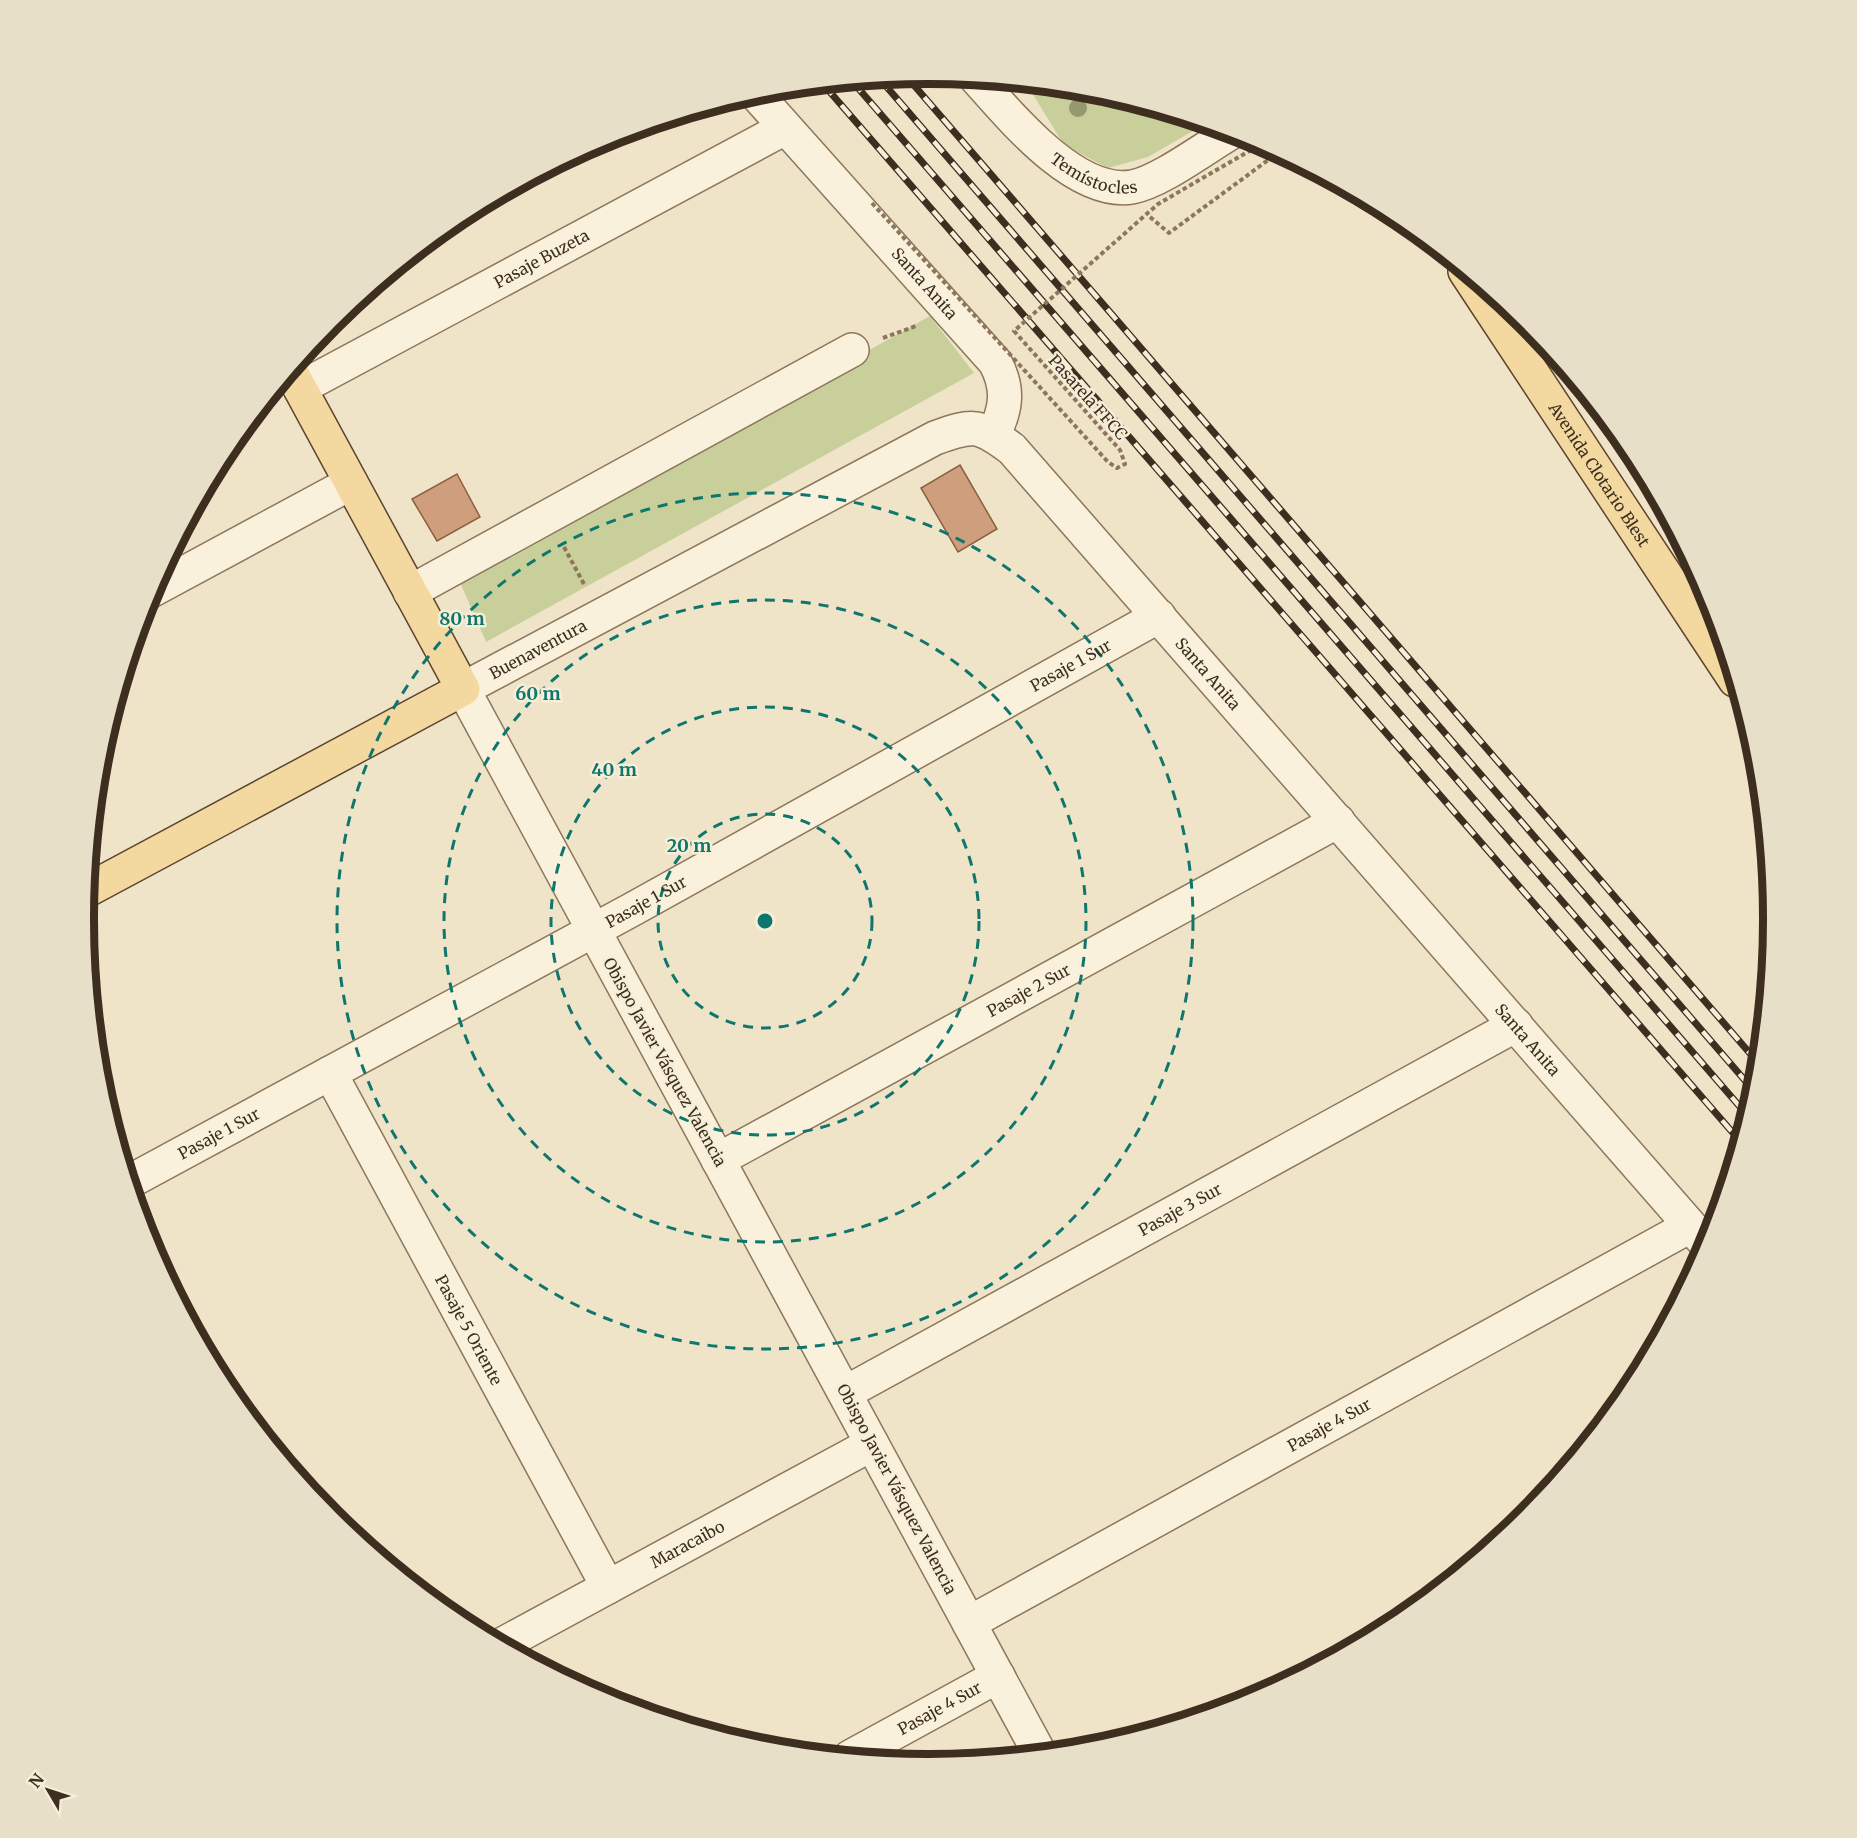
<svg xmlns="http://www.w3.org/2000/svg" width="1857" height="1838" font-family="Merriweather,serif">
  <rect width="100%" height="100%" fill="#f0e4c8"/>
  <!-- green -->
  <path fill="#c9cf9b" d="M1026 83 1094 90 1205 124 1148 157 1108 168 1064 145Z
    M930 316 974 373 486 642 459 580Z"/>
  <!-- building -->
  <path fill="#cf9f7d" stroke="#8d5f41" stroke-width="1.5" d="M960 465 997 529 958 552 921 488Z
    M457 474 480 517 437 541 412 499Z"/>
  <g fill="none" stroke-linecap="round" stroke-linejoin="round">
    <defs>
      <g id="minor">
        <path id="s1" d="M976 78C1011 117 1075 196 1132 187 1160 182 1206 147 1232 132"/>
        <path id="s2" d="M755 93 995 362C1009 388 1007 409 993 435"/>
        <path id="s3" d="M300 388 785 128"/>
        <path d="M149 592 351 483"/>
        <path d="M410 592 852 350"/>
        <path id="s4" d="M330 1073 608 1587"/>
        <path id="s5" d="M718 1160 1338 821"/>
        <path id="s6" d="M129 1182 633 909 1159 616"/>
        <path id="s7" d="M845 1393 1516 1025"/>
        <path id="s8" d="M969 1623 1690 1226"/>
        <path id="s9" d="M501 1645 872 1444"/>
        <path id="s10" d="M1040 1754 463 689 935 438C973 424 979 424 1012 449L1708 1246"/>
        <path id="s11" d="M850 1757 998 1676"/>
      </g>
      <g id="major">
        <path id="s12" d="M1465 271 1735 680"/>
        <path d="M86 891 463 689 290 370"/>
      </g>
    </defs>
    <!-- minor casing -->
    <use href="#minor" stroke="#8d765c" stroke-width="36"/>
    <!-- major casing -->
    <use href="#major" stroke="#5b4430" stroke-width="36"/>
    <!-- path -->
    <path stroke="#8d765c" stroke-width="4" stroke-dasharray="4.5 3" stroke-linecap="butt" d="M1150 217 1169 233 1279 152
      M883 338 916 326
      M564 547 585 586"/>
    <!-- minor -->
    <use href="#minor" stroke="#faf1dc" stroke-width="33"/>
    <!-- major -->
    <use href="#major" stroke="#f3d9a0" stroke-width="33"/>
    <defs>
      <path id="rail" d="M906 76 1760 1065
        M879 78 1755 1092
        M852 81 1748 1116
        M823 84 1740 1141"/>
    </defs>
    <!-- rail casing -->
    <use href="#rail" stroke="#3d2e20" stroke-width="7"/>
    <!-- rail -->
    <use href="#rail" stroke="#f7eed8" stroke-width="4.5" stroke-dasharray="14" stroke-linecap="butt"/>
    <!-- path-bridge -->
    <path stroke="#8d765c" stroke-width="4" stroke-dasharray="4.5 3" stroke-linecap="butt" d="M872 203 1108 462 1117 468 1125 464 1120 450 1014 331 1158 204 1263 143"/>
  </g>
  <!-- trees -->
  <circle fill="#96986f" cx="1078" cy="108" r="9"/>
  <!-- distance rings -->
  <g fill="none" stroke="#0f766e" stroke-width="3" stroke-dasharray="10 8">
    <circle cx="765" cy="921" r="107"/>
    <circle cx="765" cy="921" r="214"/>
    <circle cx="765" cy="921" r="321"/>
    <circle cx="765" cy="921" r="428"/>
  </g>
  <g text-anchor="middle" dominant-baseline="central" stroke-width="5" stroke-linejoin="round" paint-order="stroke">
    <!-- street labels -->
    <g font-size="16" fill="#3d2e20" stroke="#f7eed8">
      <text stroke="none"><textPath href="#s1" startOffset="156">Temístocles</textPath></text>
      <text stroke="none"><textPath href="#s3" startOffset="274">Pasaje Buzeta</textPath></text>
      <text stroke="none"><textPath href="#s2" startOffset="255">Santa Anita</textPath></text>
      <text transform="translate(1088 397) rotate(48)">Pasarela FFCC</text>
      <text stroke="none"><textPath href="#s12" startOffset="244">Avenida Clotario Blest</textPath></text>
      <text stroke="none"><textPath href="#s10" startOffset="1296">Buenaventura</textPath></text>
      <text stroke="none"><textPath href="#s6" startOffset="1074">Pasaje 1 Sur</textPath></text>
      <text stroke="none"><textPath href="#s10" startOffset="2128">Santa Anita</textPath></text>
      <text stroke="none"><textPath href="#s6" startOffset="588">Pasaje 1 Sur</textPath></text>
      <text stroke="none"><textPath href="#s5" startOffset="354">Pasaje 2 Sur</textPath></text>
      <text stroke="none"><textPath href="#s10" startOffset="2614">Santa Anita</textPath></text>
      <text transform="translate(665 1062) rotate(61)">Obispo Javier Vásquez Valencia</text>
      <text stroke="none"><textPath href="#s6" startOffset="102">Pasaje 1 Sur</textPath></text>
      <text stroke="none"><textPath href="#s7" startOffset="382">Pasaje 3 Sur</textPath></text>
      <text stroke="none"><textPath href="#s4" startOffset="292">Pasaje 5 Oriente</textPath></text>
      <text stroke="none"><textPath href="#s8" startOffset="411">Pasaje 4 Sur</textPath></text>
      <text transform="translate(897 1489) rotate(62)">Obispo Javier Vásquez Valencia</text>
      <text stroke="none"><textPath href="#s9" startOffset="212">Maracaibo</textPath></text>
      <text stroke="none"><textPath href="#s11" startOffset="102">Pasaje 4 Sur</textPath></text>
    </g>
  </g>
  <!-- crop -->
  <path d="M0 0H1857V1838H0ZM928 84H929A834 834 0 0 1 1763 918V920A834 834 0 0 1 929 1754H928A834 834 0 0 1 94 920V918A834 834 0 0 1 928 84Z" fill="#e8dfc9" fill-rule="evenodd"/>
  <path fill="none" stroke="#3d2e20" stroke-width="8" d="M928 84H929A834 834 0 0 1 1763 918V920A834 834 0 0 1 929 1754H928A834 834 0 0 1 94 920V918A834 834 0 0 1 928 84Z"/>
  <circle cx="765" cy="921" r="9" fill="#0f766e" stroke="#f7eed8" stroke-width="3"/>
  <g font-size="18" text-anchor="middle" font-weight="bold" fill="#0f766e" stroke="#f7eed8" stroke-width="5" stroke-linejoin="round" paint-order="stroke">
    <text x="462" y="625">80 m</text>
    <text x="538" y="700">60 m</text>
    <text x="614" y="776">40 m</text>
    <text x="689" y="852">20 m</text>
  </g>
  <!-- north arrow -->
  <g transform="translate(48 1790) rotate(309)" stroke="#f7eed8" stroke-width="4.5" paint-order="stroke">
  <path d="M0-4.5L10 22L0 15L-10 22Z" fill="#3d2e20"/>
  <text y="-9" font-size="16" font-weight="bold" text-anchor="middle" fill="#3d2e20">N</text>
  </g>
</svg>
